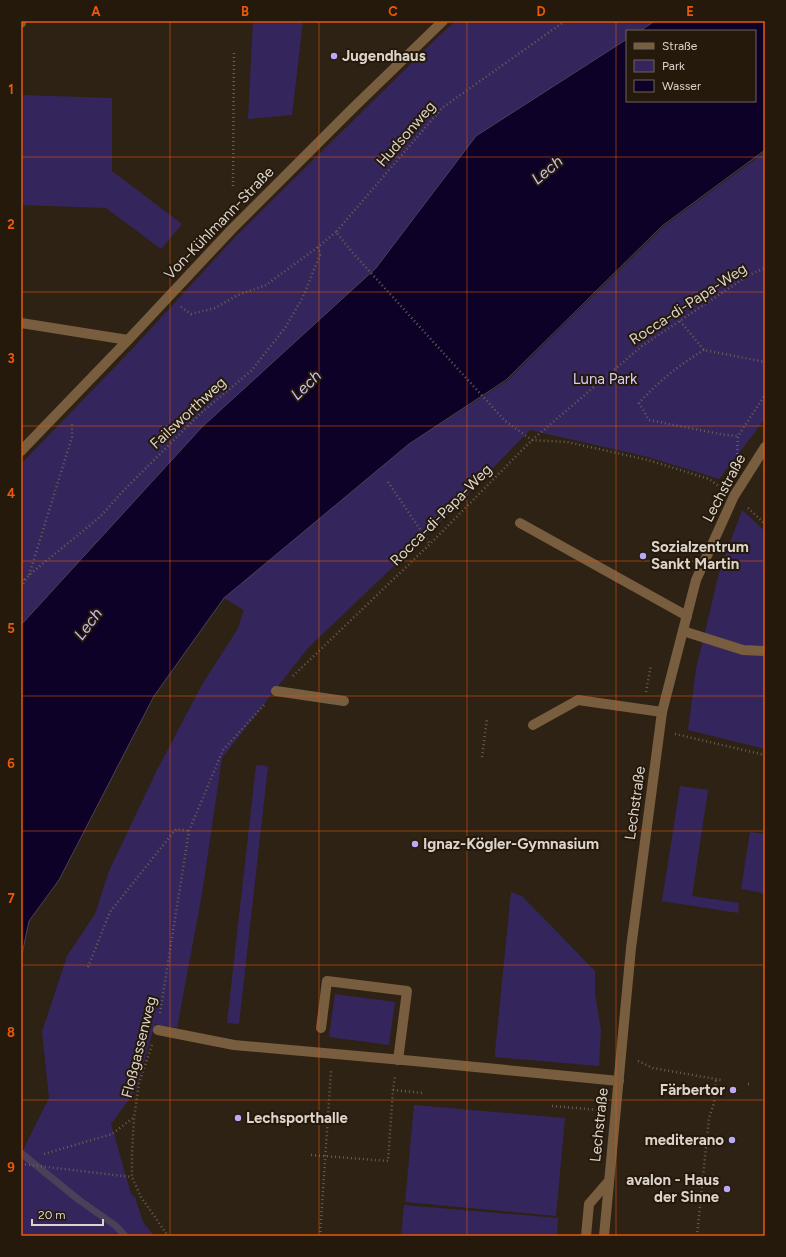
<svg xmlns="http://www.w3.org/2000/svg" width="786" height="1257" font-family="Figtree,sans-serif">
  <rect width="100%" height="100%" fill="#2e2214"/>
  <!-- green -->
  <path fill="#35255d" d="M253 21H303L292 115 248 119Z
    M456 21H655L640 31H627V39L476 136 376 268 202 427 21 625V464L134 347 236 236 441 34Z
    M21 95 112 98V171L182 224 161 249 106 208 22 205 21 208Z
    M765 152V419L719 479 648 457 530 430 439 523 308 648 222 758 202 894 177 1028 155 1024 136 1090 111 1124 131 1194 135 1197 143 1222 154 1236H21V1154L49 1098 42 1032 67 956 95 914 109 871 158 768 203 683 237 630 244 610 224 598 409 444 507 381 663 227Z
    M742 510 765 531V749L688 730 696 669 719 573Z
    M256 765 268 766 239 1024 227 1023Z
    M680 786 708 790 692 896 739 903 738 913 662 901Z
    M750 832 765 834V970H764L763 893 741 889Z
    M511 892 522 896 595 971V994L601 1030 599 1066 495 1057V1052Z
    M335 994 395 1002 389 1045 329 1037Z
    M414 1105 565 1118 556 1216 405 1202Z
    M404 1205 558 1218 557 1236H401Z"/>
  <!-- water -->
  <path fill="#0e0127" stroke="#4c4058" d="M655 21H765V150L662 226 506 380 409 444 224 598 154 696 59 880 29 921 21 959V625L202 427 376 268 476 136 627 39V101H755V31H640Z"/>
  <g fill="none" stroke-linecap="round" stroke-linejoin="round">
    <!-- stream -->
    <path stroke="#4c4058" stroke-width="7" d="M21 1153 79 1200 116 1226 125 1236"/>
    <!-- path -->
    <path stroke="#6a5f53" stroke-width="2.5" stroke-dasharray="1 3" stroke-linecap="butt" d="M565 21 442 108 336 232 352 252 505 421 532 440 567 442 648 460 709 479 720 487
      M233 186 234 51
      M181 307 191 314 215 308 238 295 266 285 318 247 336 232
      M680 321 704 350 765 362
      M704 350C679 365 659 381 639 403L649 420 725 435 738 436
      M737 458 738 436 765 395
      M388 482 430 544
      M748 508 765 524
      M29 575 72 437V422
      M21 576 26 581
      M21 587 29 575 100 517 124 490 201 413 251 371 285 328 303 297 320 255 318 247
      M293 676 430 544 532 440 642 346 749 275 765 268
      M646 692 651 665
      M675 734 765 755
      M482 757 487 719
      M88 967 110 912 176 829 189 831
      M160 1013 189 831 223 750 265 704
      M152 1045 139 1083 134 1118 132 1153V1177L141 1197 168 1236
      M638 1061 653 1068 721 1080
      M748 1084H749
      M393 1090 423 1093
      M691 1090 715 1092
      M552 1106 599 1110
      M44 1154 112 1134 133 1118
      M311 1155 388 1161 393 1090 395 1076
      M21 1164 132 1177
      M320 1236 331 1071
      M697 1236 709 1118 714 1103 716 1080"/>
    <!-- service -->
    <path stroke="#785d3e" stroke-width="10" d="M520 523 687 616
      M683 631 743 650 765 651
      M276 691 344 701
      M533 725 578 700 662 712
      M158 1030 234 1045 414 1061 619 1081"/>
    <!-- pedestrian -->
    <path stroke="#785d3e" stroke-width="10" d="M321 1028 327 981 407 991 398 1060"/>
    <!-- minor -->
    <path stroke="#785d3e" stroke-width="10" d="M21 23V21
      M21 323 128 340
      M21 451 128 340 231 230 354 107 443 21
      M586 1236 589 1204 608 1182
      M604 1236 631 948 662 712 696 580 734 496 765 447"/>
  </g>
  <!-- grid -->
  <path fill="none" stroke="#e8590c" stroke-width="1" stroke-opacity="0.55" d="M170 21V1236M319 21V1236M467 21V1236M616 21V1236M21 157H765M21 292H765M21 426H765M21 561H765M21 696H765M21 831H765M21 965H765M21 1100H765"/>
  <!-- markers -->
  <g fill="#baaaf6" stroke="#24190b" stroke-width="1.5">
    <circle cx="334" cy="56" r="4"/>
    <circle cx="643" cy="556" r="4"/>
    <circle cx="415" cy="844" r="4"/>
    <circle cx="733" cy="1090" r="4"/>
    <circle cx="238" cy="1118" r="4"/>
    <circle cx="732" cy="1140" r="4"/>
    <circle cx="727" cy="1189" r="4"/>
  </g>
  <g text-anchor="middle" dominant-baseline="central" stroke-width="4" stroke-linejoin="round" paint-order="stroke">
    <!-- poi labels -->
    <g font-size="15" font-weight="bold" fill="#dcd4cb" stroke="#24190b" text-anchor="start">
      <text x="342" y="56">Jugendhaus</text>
      <text x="651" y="547">Sozialzentrum<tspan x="651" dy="17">Sankt Martin</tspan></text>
      <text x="423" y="844">Ignaz-Kögler-Gymnasium</text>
      <text x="725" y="1090" text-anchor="end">Färbertor</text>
      <text x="246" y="1118">Lechsporthalle</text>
      <text x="724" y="1140" text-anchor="end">mediterano</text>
      <text x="719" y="1180" text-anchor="end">avalon - Haus<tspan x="719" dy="17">der Sinne</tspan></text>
    </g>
    <!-- street labels -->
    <g font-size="15" fill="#dcd4cb" stroke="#24190b">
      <text transform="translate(406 134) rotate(-49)">Hudsonweg</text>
      <text transform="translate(219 223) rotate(-46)">Von-Kühlmann-Straße</text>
      <text transform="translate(688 304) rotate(-33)">Rocca-di-Papa-Weg</text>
      <text transform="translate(188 413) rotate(-43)">Failsworthweg</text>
      <text transform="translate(724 488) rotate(-62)">Lechstraße</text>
      <text transform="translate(441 515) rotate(-45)">Rocca-di-Papa-Weg</text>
      <text transform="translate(635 803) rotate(-82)">Lechstraße</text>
      <text transform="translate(139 1047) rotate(-76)">Floßgassenweg</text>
      <text transform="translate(599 1125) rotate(-84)">Lechstraße</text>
    </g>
    <!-- park labels -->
    <g font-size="15" fill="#d5ccfa" stroke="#24190b">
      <text x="605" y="379">Luna Park</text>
    </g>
    <!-- water labels -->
    <g font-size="16" font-style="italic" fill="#c9c0ee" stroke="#24190b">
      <text transform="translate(547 170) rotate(-40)">Lech</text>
      <text transform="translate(306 385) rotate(-44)">Lech</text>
      <text transform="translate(88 624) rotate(-53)">Lech</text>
    </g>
  </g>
  <!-- border -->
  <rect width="786" height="1257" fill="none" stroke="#24190b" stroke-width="44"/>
  <!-- legend -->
  <rect x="626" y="30" width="130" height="72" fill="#24190b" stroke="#6e6458"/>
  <rect x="634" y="43" width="20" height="6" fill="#785d3e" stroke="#6e6458"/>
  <text x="662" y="50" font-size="12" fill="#dcd4cb">Straße</text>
  <rect x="634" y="60" width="20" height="12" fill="#35255d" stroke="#6e6458"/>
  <text x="662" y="70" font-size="12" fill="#dcd4cb">Park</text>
  <rect x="634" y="80" width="20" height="12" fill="#0e0127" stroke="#6e6458"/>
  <text x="662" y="90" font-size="12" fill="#dcd4cb">Wasser</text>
  <!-- scale -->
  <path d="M32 1219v6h71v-6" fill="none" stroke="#dcd4cb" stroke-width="2"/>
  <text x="38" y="1219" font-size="12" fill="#dcd4cb" stroke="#24190b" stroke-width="3" paint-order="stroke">20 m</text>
  <rect x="22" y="22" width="742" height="1213" fill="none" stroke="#e8590c" stroke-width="1.5"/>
  <g font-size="13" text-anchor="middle" font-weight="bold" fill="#e8590c">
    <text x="96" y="16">A</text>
    <text x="245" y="16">B</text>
    <text x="393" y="16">C</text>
    <text x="541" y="16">D</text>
    <text x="690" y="16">E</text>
    <text x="11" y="94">1</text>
    <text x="11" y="229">2</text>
    <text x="11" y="363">3</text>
    <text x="11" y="498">4</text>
    <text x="11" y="633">5</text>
    <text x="11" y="768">6</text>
    <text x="11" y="903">7</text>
    <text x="11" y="1037">8</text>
    <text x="11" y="1172">9</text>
  </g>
</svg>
